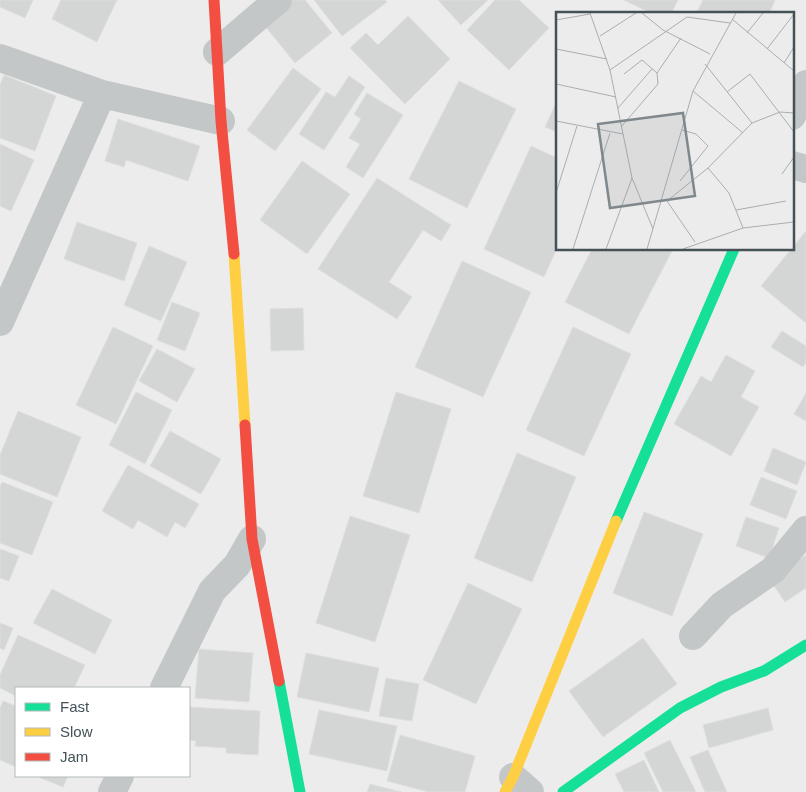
<svg xmlns="http://www.w3.org/2000/svg" width="806" height="792" font-family="Arial,sans-serif">
  <rect width="100%" height="100%" fill="#edecec"/>
  <!-- building -->
  <path fill="#d4d5d5" stroke="#dededf" d="M0 0H33L25 18 0 7Z
    M61 0H117L97 42 52 19Z
    M287 0H305L332 33 295 63 261 21Z
    M314 0H385L387 2 342 36Z
    M438 0H488L461 25Z
    M495 0H519L549 28 509 70 467 30Z
    M624 0H678L671 14H653Z
    M703 0H775L769 14H696Z
    M408 16 450 59 405 104 350 48 366 33 378 45Z
    M293 68 321 89 275 151 247 130Z
    M4 75 56 96 35 151 0 138V85Z
    M349 76 365 87 324 150 299 134 326 92 335 97Z
    M459 81 516 109 467 208 409 179Z
    M367 93 403 115 363 178 346 167 360 144 349 138 361 119 354 114Z
    M557 101V132L545 127Z
    M118 119 200 146 188 181 126 160 124 167 105 161Z
    M0 144 34 160 11 211 0 206Z
    M531 146 557 158V248L544 277 484 249Z
    M302 161 350 194 307 254 260 220Z
    M377 178 451 225 441 241 423 230 389 282 412 297 397 319 318 269Z
    M77 222 137 243 124 281 64 259Z
    M806 231V323L761 286Z
    M149 246 187 262 161 321 124 305Z
    M592 249H673L629 334 565 302Z
    M462 261 531 292 483 397 415 367Z
    M172 302 200 313 185 351 157 340Z
    M303 308 304 350 271 351 270 309Z
    M113 327 153 346 116 424 76 405Z
    M573 327 631 354 584 456 526 430Z
    M782 331 806 346V362L803 367 771 347Z
    M157 349 195 369 177 402 139 381Z
    M726 355 755 371 741 397 759 407 731 456 674 424 701 376 711 382Z
    M136 392 172 410 145 464 109 445Z
    M396 392 451 409 419 513 363 496Z
    M806 393V421L794 414Z
    M18 411 81 437 57 497 0 474V455Z
    M170 431 221 459 201 494 150 466Z
    M773 448 806 462 797 485 764 471Z
    M517 453 576 477 532 582 474 558Z
    M128 465 199 504 185 528 175 522 167 537 138 520 133 529 102 511Z
    M761 477 797 491 786 519 750 505Z
    M2 482 53 502 32 555 0 543V487Z
    M644 512 703 534 672 616 613 593Z
    M350 516 410 535 375 642 316 623Z
    M746 517 779 528 769 558 736 546Z
    M0 549 19 556 9 581 0 578Z
    M806 555V588L785 602 770 580Z
    M468 583 522 609 476 704 423 680Z
    M52 589 112 620 95 654 33 623Z
    M0 623 13 628 4 650 0 648Z
    M18 635 85 665 74 688H16V696L0 688V675Z
    M643 638 677 684 603 737 569 691Z
    M199 649 253 653 249 702 195 698Z
    M306 653 379 668 369 712 297 697Z
    M386 678 419 684 412 721 379 716Z
    M3 701 16 706V767L0 760V708Z
    M189 707 260 711 258 755 226 753V748L195 746 196 741 189 740Z
    M768 708 773 730 709 748 703 725Z
    M319 710 397 726 387 771 309 754Z
    M400 735 475 756 465 792H429L387 781Z
    M670 740 696 792H663L644 753Z
    M708 750 727 792H705L690 757Z
    M644 760 659 792H624L615 774Z
    M36 776H68L63 787Z
    M370 784 401 792H367Z"/>
  <g fill="none" stroke-linecap="round" stroke-linejoin="round">
    <!-- street -->
    <path stroke="#c3c7c8" stroke-width="28" d="M217 52 278 0
      M0 58 102 94 221 121
      M792 116 806 84
      M792 165 806 169
      M0 322 102 94
      M693 636 722 605 773 570 806 530
      M164 688 212 591 237 565 252 539
      M513 777 530 792
      M112 792 120 776"/>
    <!-- fast -->
    <path stroke="#16e098" stroke-width="11" d="M616 521 734 249
      M279 681 300 792
      M563 792 680 708 721 687 764 671 806 645"/>
    <!-- slow -->
    <path stroke="#ffcf43" stroke-width="11" d="M234 254 245 425
      M505 792 513 777 616 521"/>
    <!-- jam -->
    <path stroke="#f24e42" stroke-width="11" d="M214 0 221 121 234 254
      M245 425 252 539 279 681"/>
  </g>
  <!-- overview -->
  <g transform="translate(556 12)">
    <rect width="238" height="238" fill="#edecec"/>
    <path fill="none" stroke="#a9aeb1" stroke-width="1" d="M34 1 54 58 76 166 97 217M86 1 107 18 154 42M176 7 238 59M0 8 34 2M191 21 207 1M44 24 80 1M0 37 51 47M211 37 238 2M228 51 238 35M149 52 196 111M54 58 131 5 174 11M68 62 86 48 101 61M0 72 60 85M137 79 187 121M171 80 194 62 238 120M62 96 96 57M0 109 67 122M65 115 102 72 101 61 125 26M152 156 173 181 187 216M226 162 238 145M124 169 152 134 140 122 126 118M0 181 21 114M111 189 152 156 196 111 224 100 238 101M111 189 139 230M180 198 230 189M17 237 54 121M50 237 76 166M91 237 137 79 180 1M127 237 187 216 238 210"/>
    <path fill="#7f888c" fill-opacity="0.15" stroke="#7f888c" stroke-width="2.5" d="M127 101 139 184 54 196 42 112Z"/>
    <rect width="238" height="238" fill="none" stroke="#445258" stroke-width="2.5"/>
  </g>
  <!-- legend -->
  <rect x="15" y="687" width="175" height="90" fill="#ffffff" stroke="#b4babc"/>
  <rect x="25" y="703" width="25" height="8" fill="#16e098" stroke="#b4babc"/>
  <text x="60" y="712" font-size="15" fill="#445258">Fast</text>
  <rect x="25" y="728" width="25" height="8" fill="#ffcf43" stroke="#b4babc"/>
  <text x="60" y="737" font-size="15" fill="#445258">Slow</text>
  <rect x="25" y="753" width="25" height="8" fill="#f24e42" stroke="#b4babc"/>
  <text x="60" y="762" font-size="15" fill="#445258">Jam</text>
</svg>
